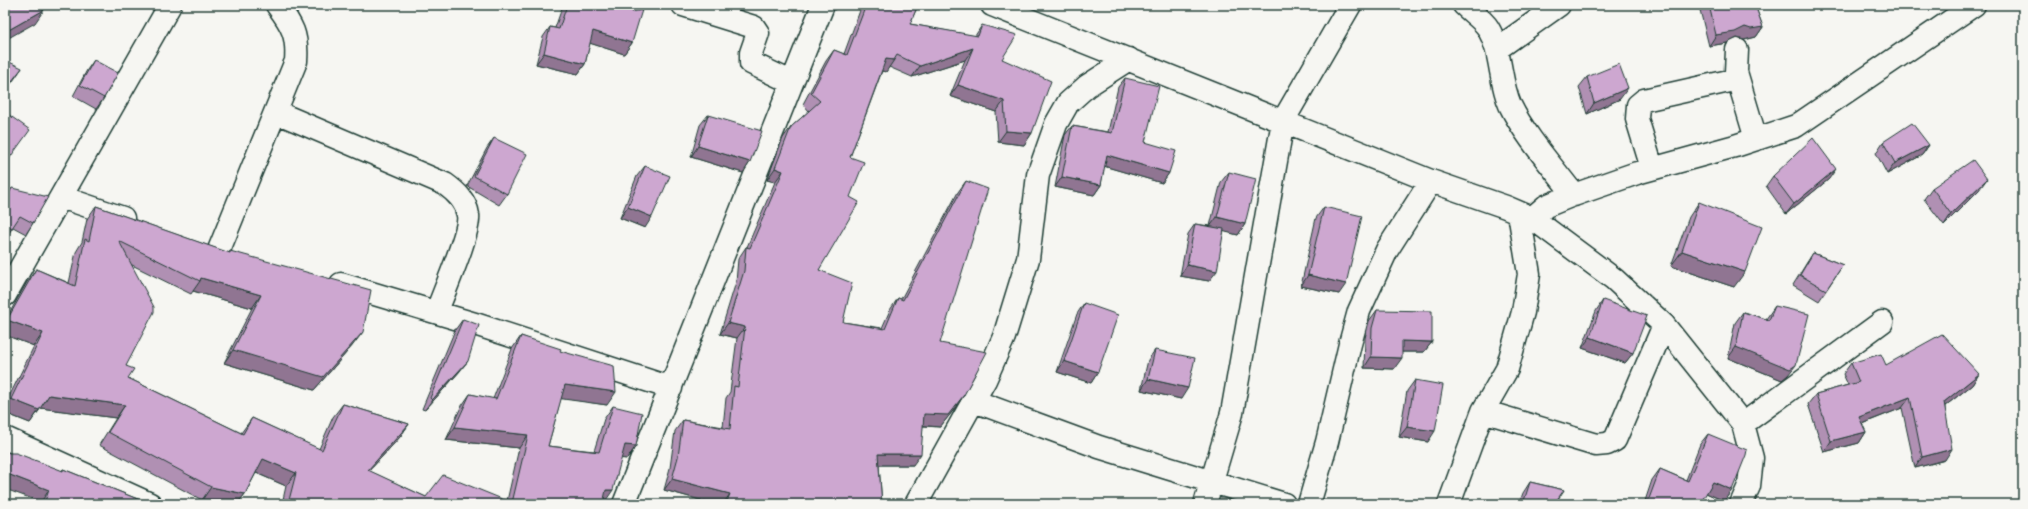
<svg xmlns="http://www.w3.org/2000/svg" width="2028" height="509" font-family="Caveat,sans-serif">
  <rect width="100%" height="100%" fill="#f6f6f2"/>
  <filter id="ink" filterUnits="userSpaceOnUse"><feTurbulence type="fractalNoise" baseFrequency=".025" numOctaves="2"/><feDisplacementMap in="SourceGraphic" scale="8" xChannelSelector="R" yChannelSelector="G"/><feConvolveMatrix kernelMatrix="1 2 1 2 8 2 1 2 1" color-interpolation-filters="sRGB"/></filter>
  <g filter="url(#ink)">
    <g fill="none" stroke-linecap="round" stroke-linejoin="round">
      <defs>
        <path id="minor" d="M683 5 754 27 758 33 751 53V63L791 82
          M992 5 1431 181 1506 207 1532 218 1614 279 1664 325 1743 424 1752 458 1749 486 1741 504
          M1464 5C1471 12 1483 20 1488 28 1502 52 1499 80 1510 105 1525 136 1553 167 1574 195
          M1497 49 1559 5
          M1737 50 1736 72 1756 139
          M276 112 445 184C456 192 466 201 468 215 471 230 443 294 437 311
          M1652 168 1637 119 1638 105 1644 100 1738 79
          M61 197 123 218
          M1532 218 1546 206 1568 197 1637 173 1735 146 1796 126 1974 5
          M219 250 296 61C298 35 292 25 277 5
          M341 284 475 324 671 388
          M5 295 170 5
          M974 401 1099 447 1284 504
          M1483 411 1507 369 1523 312 1529 274 1519 213
          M1743 424 1882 322
          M624 504 823 5
          M916 504 985 380 1004 337 1028 259 1038 175 1056 124 1068 103 1087 86 1129 59
          M1205 504 1232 413 1283 121 1350 5
          M1309 504 1327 442 1350 344 1359 311 1387 250 1431 181
          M1449 504 1483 411 1596 445 1607 444 1615 440 1664 325"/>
        <path id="secondary" d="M5 438 150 504"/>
      </defs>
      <!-- minor casing -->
      <use href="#minor" stroke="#1f3d34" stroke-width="25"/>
      <!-- secondary casing -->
      <use href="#secondary" stroke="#1f3d34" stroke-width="25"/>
      <!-- minor -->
      <use href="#minor" stroke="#f6f6f2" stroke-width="22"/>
      <!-- secondary -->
      <use href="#secondary" stroke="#f6f6f2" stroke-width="22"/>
    </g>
    <!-- wall -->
    <path fill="#b090b3" stroke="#1f3d34" d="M563 5H634L632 12V43L624 54 590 43 585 64 578 74 536 64 543 37 550 27 555 28Z
      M862 5H918L910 24 975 36 982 25 1002 59 1032 133 1024 145 998 142 996 112 950 96 965 60 912 77 889 67 886 72 882 71 850 157 819 270 843 322 882 328 890 310 898 298 901 299 958 192 966 181 940 343 964 395 956 407 940 427 923 426 913 465H879L882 504H715L664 490 670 468 675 431 683 420 723 427 726 398 730 392 737 338 720 334 736 282 738 259 746 247H747L775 182 767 180 783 138 791 127 809 111 803 104 826 61 834 50 844 54Z
      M1703 5H1755L1763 27 1756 37 1744 40 1737 38 1727 43 1709 46 1700 10Z
      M94 60 104 98 96 109 73 96 87 70Z
      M1587 77 1620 99 1587 114 1579 87Z
      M1125 78 1145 142 1169 173 1162 183 1104 166 1101 185 1094 195 1055 187 1065 135 1072 126 1108 132 1118 87Z
      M708 115 750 162 743 173 691 157 700 125Z
      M494 138 507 194 499 205 467 186 487 148Z
      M1883 142 1929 145 1922 155 1887 174 1876 153Z
      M645 166V228L620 218 637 176Z
      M1229 172 1245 224 1238 235 1224 231 1209 281 1180 276 1188 234 1195 224 1210 226 1221 182Z
      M1773 176 1829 179 1786 214 1766 186Z
      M12 188 33 223 26 234 13 227 5 239V198Z
      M1932 188 1979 190 1944 225 1924 199Z
      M1699 202 1734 287 1671 266 1689 217Z
      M96 206 229 253 230 251 353 345 314 390 224 363 252 308 193 291 191 294 132 265 126 366 128 378 241 433 252 418 319 449 333 417 343 404 409 424 400 437 369 471 426 497 507 501 519 448 446 440 461 407 470 394 493 399 512 349 521 336 560 351 607 405 561 398 548 446 594 451 604 419 613 406 636 446 627 459 621 458 603 504H282L286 486 256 473 245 494 237 504H222L202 500 99 445 116 418 41 408 30 423 5 413V405L34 346 5 335V321L27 282 36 269 69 283 76 252 82 242 87 219Z
      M1324 207 1339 294 1301 286 1316 218Z
      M1813 253 1843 265 1819 301 1793 285 1806 264Z
      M1603 300 1633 353 1625 363 1582 348 1596 311Z
      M1084 303 1098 372 1091 383 1057 372 1077 314Z
      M1775 306 1788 375 1782 380 1728 358 1735 323 1743 312 1766 319Z
      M1377 310 1432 342 1424 352H1402L1394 369 1364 368 1365 338 1369 321Z
      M463 319 460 371 425 410 422 409 455 330Z
      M1155 350 1181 399 1141 390 1148 360Z
      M1851 363 1886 365 1979 374 1972 385 1945 406V460L1915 468 1902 408 1862 424 1866 432 1859 443 1824 452 1808 404 1816 394 1848 385 1843 374Z
      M1415 380 1428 442 1399 437 1407 391Z
      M1708 434 1732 490 1724 501 1706 493 1700 504H1644L1652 480 1660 469 1686 480 1700 444Z
      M9 453 62 471 63 469 150 504H40L41 502Z
      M1530 482 1564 490 1555 504H1519L1523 493Z"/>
    <!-- shaded-wall -->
    <path fill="#907592" stroke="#1f3d34" d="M44 10 35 23 5 40V32Z
      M1745 27H1763L1756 37 1744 40 1737 38 1727 43 1709 46 1716 35Z
      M593 31 632 43 624 54 586 42Z
      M973 48 965 60 912 77 920 66Z
      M544 53 585 64 578 74 536 64Z
      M886 59 894 60 886 72 878 70Z
      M22 68 13 81 5 91V90Z
      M958 85 1004 101 996 112 950 96Z
      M1628 88 1620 99 1587 114 1594 103Z
      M1006 131 1032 133 1024 145 998 142Z
      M1929 145 1922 155 1887 174 1895 163Z
      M698 146 750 162 743 173 691 157Z
      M1107 155 1169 173 1162 183 1100 165Z
      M775 168 783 171 775 182 767 180Z
      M1836 169 1829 179 1786 214 1794 204Z
      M1062 177 1101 185 1094 195 1055 187Z
      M1987 179 1979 190 1944 225 1951 214Z
      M628 207 652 217 645 228 620 218Z
      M1217 217 1245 224 1238 235 1209 228Z
      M1682 251 1745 272 1734 287 1671 266Z
      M1187 265 1217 271 1209 281 1180 276Z
      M1308 275 1346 284 1339 294 1301 286Z
      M201 278 261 295 252 308 193 291 200 281Z
      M7 320 43 333 34 346 5 335V323Z
      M728 323 745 327 737 338 720 334Z
      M363 332 353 345 314 390 224 363 233 350Z
      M1590 337 1633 353 1625 363 1582 348Z
      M1402 341 1432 342 1424 352H1394Z
      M1736 347 1796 365 1788 375 1782 380 1728 358Z
      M1371 357 1402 358 1394 369 1364 368Z
      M468 361 460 371 425 410 432 400Z
      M1064 361 1098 372 1091 383 1057 372Z
      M1979 374 1972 385 1936 413 1944 402Z
      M1148 379 1188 388 1181 399 1141 390Z
      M565 385 616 392 607 405 556 398Z
      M49 395 125 405 116 418 40 408Z
      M964 395 956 407 940 427 916 425 924 414Z
      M1910 397 1902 408 1851 428 1859 417Z
      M11 399 39 410 30 423 5 413V407Z
      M409 424 400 437 358 483 368 470Z
      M455 427 528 435 519 448 446 440Z
      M1407 427 1435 431 1428 442 1399 437Z
      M1866 432 1859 443 1824 452 1831 441Z
      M625 445 636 446 627 459 616 458Z
      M1952 449 1945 460 1915 468 1922 457Z
      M878 454H921L913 465H870Z
      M263 459 296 473 286 486 254 472Z
      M5 473 49 490 41 502 5 489Z
      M672 479 730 494 723 504H715L664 490Z
      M1713 482 1732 490 1724 501 1706 493Z
      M211 487 245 494 237 504H222L202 500Z
      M606 490H613L604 503H597Z"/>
    <!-- building -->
    <path fill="#cda7d0" stroke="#1f3d34" d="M5 5H36L44 10 5 32Z
      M567 5H634L632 12 642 10 632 43 593 31 585 64 544 53 550 27 559 29Z
      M866 5H918L910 24 978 36 982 25 1017 35 1002 59 1051 81 1032 133 1006 131 1004 101 958 85 973 48 920 66 897 55 894 60 886 59 850 157 864 162 850 197 859 202 819 270 852 283 843 322 885 329 898 298 903 300 966 181 988 189 940 343 987 352 964 395 948 415 924 414 921 454H878L882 504H726L730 494 672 479 678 457 683 420 730 429 734 386 738 387 745 327 728 323 744 271 746 247 750 248 783 171 775 168 791 127 820 101 811 93 834 50 847 55Z
      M1709 5H1755L1763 27 1751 29 1745 27 1735 32 1716 35Z
      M5 60 22 68 5 90Z
      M94 60 118 73 104 98 80 85Z
      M1619 64 1628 88 1594 103 1587 77Z
      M1125 78 1159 86 1145 142 1176 151 1169 173 1107 155 1101 185 1062 177 1072 126 1112 133Z
      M5 112 30 130 6 163 5 162Z
      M708 115 762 131 750 162 698 146Z
      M1912 123 1929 145 1895 163 1883 142Z
      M494 138 527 154 507 194 474 176Z
      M1813 138 1836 169 1794 204 1773 176Z
      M1973 160 1987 179 1951 214 1932 188Z
      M645 166 670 176 652 217 628 207Z
      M1229 172 1256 179 1245 224 1217 217Z
      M12 188 48 197 33 223 20 216 12 228 5 224V200Z
      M1699 202 1762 227 1745 272 1682 251Z
      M96 206 230 253V251L371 290 363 332 323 377 233 350 261 295 201 278 200 281 119 241 154 307V312L126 366 134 369 128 378 243 434 252 418 322 450 343 404 409 424 368 470 426 497 443 475 512 503 528 435 455 427 470 394 496 399 521 336 561 349 560 351 614 366 616 392 565 385 548 446 599 452 613 406 642 413 636 446 625 445 613 490H606L603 504H288L296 473 263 459 245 494 211 487 108 432 125 405 49 395 39 410 11 399 43 333 7 320 36 269 75 286 85 239 89 241Z
      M1324 207 1362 216 1346 284 1308 275Z
      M1195 224 1224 229 1217 271 1187 265Z
      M1813 253 1843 265 1826 290 1800 275Z
      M1603 300 1647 316 1633 353 1590 337Z
      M1084 303 1118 315 1098 372 1064 361Z
      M1775 306 1809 314 1796 365 1790 369 1736 347 1743 312 1769 320Z
      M1377 310 1432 311V342L1402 341V358L1371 357 1372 328Z
      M463 319 479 325 468 361 432 400 430 398Z
      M1942 334 1979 374 1944 402 1952 449 1922 457 1910 397 1859 417 1866 432 1831 441 1816 394 1859 382 1851 363 1881 354 1886 365Z
      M1155 350 1195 358 1188 388 1148 379Z
      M1415 380 1443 385 1435 431 1407 427Z
      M1708 434 1747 450 1746 455 1732 490 1713 482 1700 504H1647L1660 469 1688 481Z
      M5 450 9 453H16L63 471V469L150 504H44L49 490 5 473Z
      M1530 482 1564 490 1554 504H1523Z"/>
  </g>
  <!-- margin -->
  <rect width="2028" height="509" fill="none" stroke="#f6f6f2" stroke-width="20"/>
  <rect x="10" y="10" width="2008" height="489" fill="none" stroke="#1f3d34" stroke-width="1.5" filter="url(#ink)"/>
</svg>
